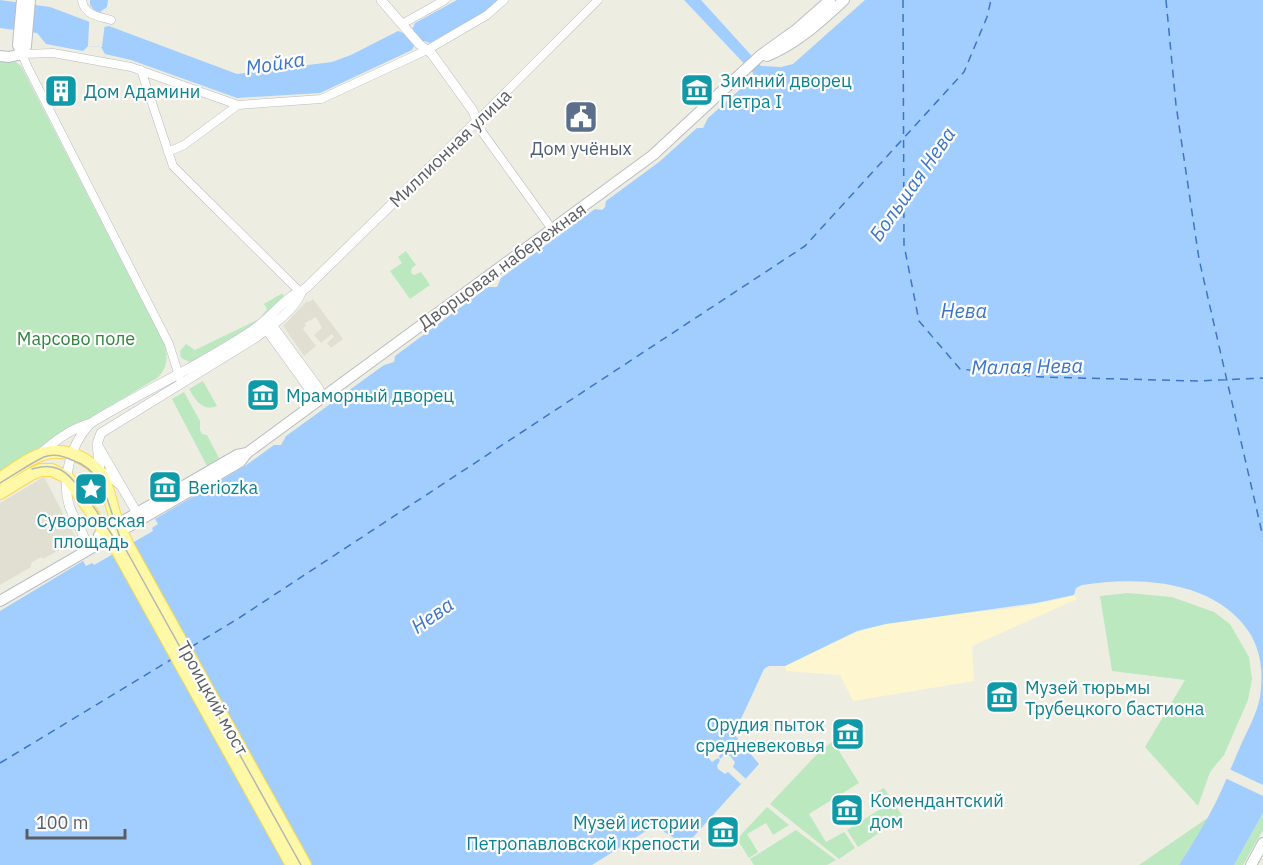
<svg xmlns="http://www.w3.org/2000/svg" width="1263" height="865" font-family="'IBM Plex Sans',sans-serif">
  <rect width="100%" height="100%" fill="#eeede2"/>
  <!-- education -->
  <path fill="#e0dfd2" d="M313 299 343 339 331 348 327 343 334 337 332 334 321 343 314 335 322 328 316 317 305 323 306 325 303 329 316 346 304 356 283 326 307 301 309 302Z
    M44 477 77 540 43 559 41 557 31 563V567L0 585V503Z"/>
  <!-- green -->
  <path fill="#bce8c0" d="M0 60 16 62 21 66 164 343C169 356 167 369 157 378L0 473Z
    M406 251 416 265 412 268 411 273 414 275 421 272 430 285 410 299 390 271 402 263 398 257Z
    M281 294H283L284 297 254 324 194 360 190 362 181 358 180 351 186 344 195 350 259 319 267 309 264 304Z
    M203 381 217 406C203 412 195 400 189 389Z
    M184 392 200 421V430L202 434 207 435 219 458 207 466 172 399Z
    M1128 593 1172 597 1214 612 1230 624 1249 657 1252 679 1248 700 1224 755 1210 772 1198 806 1145 747 1185 680 1112 671 1100 596Z
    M833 741 859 783 809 814 826 842 844 832 845 833 855 848 839 859 770 804 819 752Z
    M884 788 903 817 858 847 847 830 885 806 877 792Z
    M767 807 789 825 773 835 766 823 747 834 758 852 749 858 737 839Z
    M1263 813V830L1243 865H1234Z
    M1209 817 1179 865H1139Z
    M796 830 836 860 827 865H754L750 859Z"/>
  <!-- sand -->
  <path fill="#fdf6ce" d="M1074 595 1077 599 972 646 974 681 853 701 840 675 786 671 785 666C819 651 851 631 887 623 949 611 1014 614 1074 595Z"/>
  <!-- water -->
  <path fill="#a1ceff" d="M0 0 50 7 90 22V0H108L104 27 109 26 237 74 332 62 351 55 398 31 403 33 413 28 415 23 457 0H499L486 11 430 43 424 41 414 46 412 50 320 93 237 98 131 60 105 54 101 47 88 46 83 51 46 44 37 33 0 28Z
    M684 0H701L761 66 781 67 793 64 865 0H1263V813L1234 865H1179C1192 844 1205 824 1216 802 1225 784 1232 765 1240 747 1247 731 1257 714 1260 697 1263 675 1262 655 1251 635 1217 580 1140 576 1082 585L1076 588 1074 595 1036 603 886 624 857 631 785 666H769L764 669 734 734 759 764 686 845 654 826 592 865H0V611L83 561 86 566 92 563 94 565 153 531 152 528 158 524 155 519 245 466 274 445H281L286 436 384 365 394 362 395 356 488 287H497L501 278 595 209 602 210 605 207 606 201 659 162 697 128H703L708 118 754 77 753 73Z"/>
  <!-- pier -->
  <path fill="#eeede2" d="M90 5 94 10 100 12 107 7 102 47 88 46Z
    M717 746 723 752 719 756 720 759 723 756H730L735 762 733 767 746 779 741 784 728 772 725 774 718 769 717 766 720 760 718 758 712 762 707 756Z
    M1227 768 1263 785V796L1223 777Z"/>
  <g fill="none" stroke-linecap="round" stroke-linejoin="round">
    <!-- ferry -->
    <path stroke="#3b75cb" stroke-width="1.5" stroke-dasharray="8 6" stroke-linecap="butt" d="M903 0 904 245 919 321 960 369 1042 377 1198 381 1263 378
      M1166 0 1176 105 1199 259 1263 537
      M191 647 239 618 805 246 964 72 987 17 991 0
      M0 763 172 659"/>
    <defs>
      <path id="minor" d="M82 0C84 15 98 16 111 20
        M402 24 445 0
        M141 70 173 166 301 293
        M168 152 184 145 238 105
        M552 229 482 132 477 121 598 0
        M180 379 169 344 28 68 22 54 53 53 131 67 238 105 321 99 427 50 487 15 504 0"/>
      <path id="tertiary" d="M267 323 272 325 319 389 321 398
        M265 324 267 330 311 391 321 398
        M98 446 137 513
        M39 455C53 442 72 428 91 423 143 391 199 366 250 332 266 322 277 307 292 296 297 293 302 292 307 287L477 121 473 111 432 54 419 44 381 0
        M120 485 109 475 100 472 97 444 101 433 255 338C270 327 294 311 301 293
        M86 542C82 531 75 520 70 508 61 482 70 445 89 425"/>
      <path id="secondary" d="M22 0 18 45 22 54
        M22 54 26 46 30 0
        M0 56 9 57 22 54
        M767 56C798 43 820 22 844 0
        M99 535 237 455 247 453
        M0 601 240 462 247 453 653 155 761 55 797 29 830 0
        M1251 865 1263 843"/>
      <path id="primary" d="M0 479C29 460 50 440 85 460 93 465 100 471 104 480 110 494 112 510 118 525 121 532 125 539 128 546L305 865
        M0 493 31 474 41 470H52L68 478 118 551 292 865"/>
    </defs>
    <!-- minor casing -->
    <use href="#minor" stroke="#babcc2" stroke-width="9"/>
    <!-- tertiary casing -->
    <use href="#tertiary" stroke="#babcc2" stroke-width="10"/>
    <!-- secondary casing -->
    <use href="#secondary" stroke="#babdc4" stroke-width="12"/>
    <!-- primary casing -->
    <use href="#primary" stroke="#fbd94e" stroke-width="14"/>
    <!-- minor -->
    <use href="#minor" stroke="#fff" stroke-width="8"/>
    <!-- tertiary -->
    <use href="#tertiary" stroke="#fff" stroke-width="9"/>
    <!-- secondary -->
    <use href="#secondary" stroke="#fff" stroke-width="10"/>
    <!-- primary -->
    <use href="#primary" stroke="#fff8a6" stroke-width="12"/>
    <!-- tram -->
    <path stroke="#b5b6b7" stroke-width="1.5" d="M32 469C41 466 50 465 59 469 75 475 103 521 114 538
      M0 483C14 475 29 464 44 457 54 453 62 456 72 460 111 473 107 515 125 548L301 865"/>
  </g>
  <!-- icons -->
  <defs>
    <symbol id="museum-square" viewBox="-11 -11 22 22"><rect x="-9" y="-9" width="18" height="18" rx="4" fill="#0f9aa8" stroke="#fff"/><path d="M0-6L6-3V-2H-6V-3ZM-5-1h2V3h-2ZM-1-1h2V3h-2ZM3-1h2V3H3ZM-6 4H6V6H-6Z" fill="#fff"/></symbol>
    <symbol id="building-square" viewBox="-11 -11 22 22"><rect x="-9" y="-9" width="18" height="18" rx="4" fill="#0f9aa8" stroke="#fff"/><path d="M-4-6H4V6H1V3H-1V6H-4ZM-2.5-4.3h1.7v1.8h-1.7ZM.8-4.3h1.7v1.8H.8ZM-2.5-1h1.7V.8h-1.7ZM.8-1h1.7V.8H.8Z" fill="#fff"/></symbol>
    <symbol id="civic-square" viewBox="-11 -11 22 22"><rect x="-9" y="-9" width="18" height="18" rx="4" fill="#5c6f8a" stroke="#fff"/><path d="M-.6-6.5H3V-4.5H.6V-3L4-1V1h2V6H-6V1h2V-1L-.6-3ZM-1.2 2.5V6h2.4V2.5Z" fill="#fff"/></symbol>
    <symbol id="sight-square" viewBox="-11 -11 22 22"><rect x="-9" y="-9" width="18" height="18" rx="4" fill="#0f9aa8" stroke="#fff"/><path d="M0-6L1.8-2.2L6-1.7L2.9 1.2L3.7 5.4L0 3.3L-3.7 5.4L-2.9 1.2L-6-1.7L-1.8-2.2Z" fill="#fff"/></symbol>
  </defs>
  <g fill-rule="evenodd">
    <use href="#museum-square" x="678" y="71" width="38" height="38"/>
    <use href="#building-square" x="42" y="72" width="38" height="38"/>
    <use href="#civic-square" x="562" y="98" width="38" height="38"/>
    <use href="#museum-square" x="244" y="376" width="38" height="38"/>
    <use href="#museum-square" x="146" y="468" width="38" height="38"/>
    <use href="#sight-square" x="72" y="470" width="38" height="38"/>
    <use href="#museum-square" x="983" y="678" width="38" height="38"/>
    <use href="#museum-square" x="829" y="715" width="38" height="38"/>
    <use href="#museum-square" x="828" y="791" width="38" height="38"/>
    <use href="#museum-square" x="704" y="813" width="38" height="38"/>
  </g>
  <g text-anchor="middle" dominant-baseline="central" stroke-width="4.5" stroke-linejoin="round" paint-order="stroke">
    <!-- culture labels -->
    <g font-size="18" fill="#0d838f" stroke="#fff" text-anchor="start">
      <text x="720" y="80">Зимний дворец<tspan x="720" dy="21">Петра I</tspan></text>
      <text x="84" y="91">Дом Адамини</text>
      <text x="286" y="395">Мраморный дворец</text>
      <text x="188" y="487">Beriozka</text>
      <text x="91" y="520" text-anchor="middle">Суворовская<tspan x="91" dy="21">площадь</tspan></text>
      <text x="1025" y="687">Музей тюрьмы<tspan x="1025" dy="21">Трубецкого бастиона</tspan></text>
      <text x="825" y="724" text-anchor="end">Орудия пыток<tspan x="825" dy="21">средневековья</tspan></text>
      <text x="870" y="800">Комендантский<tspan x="870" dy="21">дом</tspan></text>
      <text x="700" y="822" text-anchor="end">Музей истории<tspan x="700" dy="21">Петропавловской крепости</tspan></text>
    </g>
    <!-- street labels -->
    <g font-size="18" fill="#5a5e64" stroke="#fff">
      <text transform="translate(450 148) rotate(-44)">Миллионная улица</text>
      <text transform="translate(502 266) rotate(-36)">Дворцовая набережная</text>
      <text transform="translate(213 698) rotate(61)">Троицкий мост</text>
    </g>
    <!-- service labels -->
    <g font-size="18" fill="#4e5e75" stroke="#fff">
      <text x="581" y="148">Дом учёных</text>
    </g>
    <!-- park labels -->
    <g font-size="18" fill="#2e873b" stroke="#fff">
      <text x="76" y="338">Марсово поле</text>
    </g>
    <!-- water labels -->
    <g font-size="20" font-style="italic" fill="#3b75cb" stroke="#fff">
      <text transform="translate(275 63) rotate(-9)">Мойка</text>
      <text transform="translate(912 184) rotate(-55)">Большая Нева</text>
      <text x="964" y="310">Нева</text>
      <text transform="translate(1027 366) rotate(-1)">Малая Нева</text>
      <text transform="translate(432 615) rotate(-35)">Нева</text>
    </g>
  </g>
  <!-- scale -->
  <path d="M27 829v9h98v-9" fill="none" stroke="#5a5e64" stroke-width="3"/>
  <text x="36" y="829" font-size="18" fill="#5a5e64" stroke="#ffffff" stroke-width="4.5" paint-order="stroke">100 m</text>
</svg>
